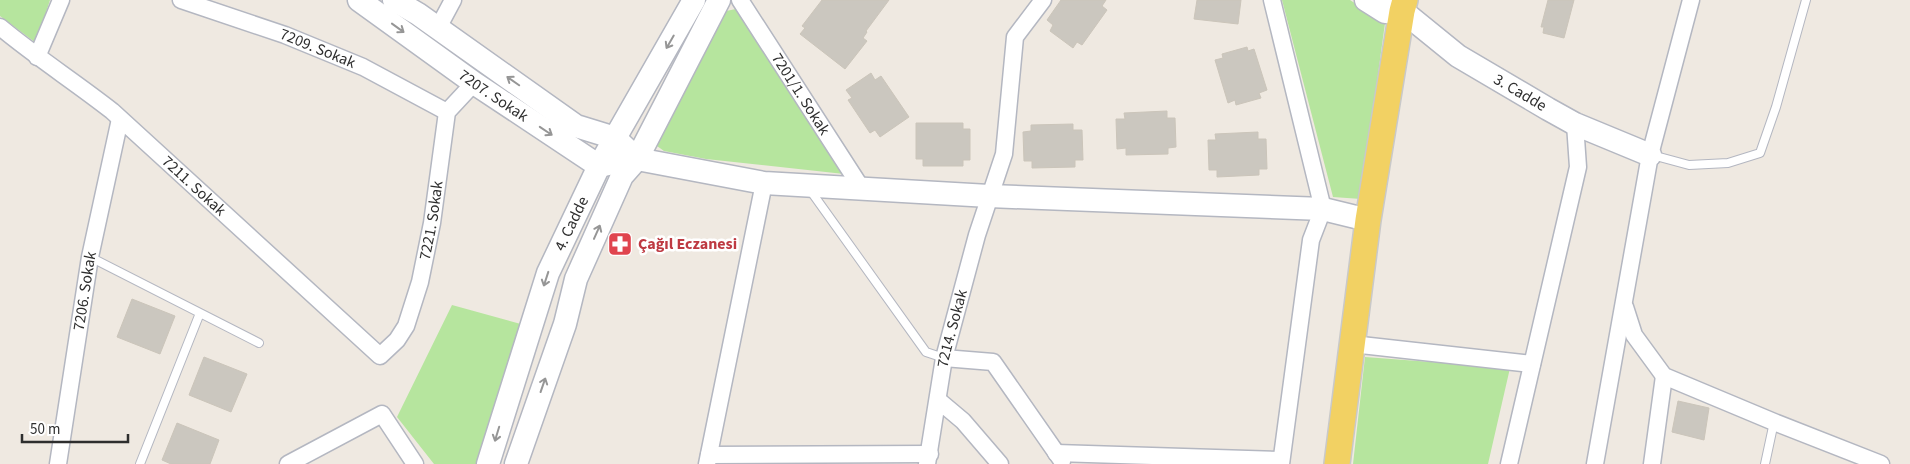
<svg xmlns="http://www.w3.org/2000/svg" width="1910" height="464" font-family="'Source Sans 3',sans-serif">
  <rect width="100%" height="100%" fill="#efe9e1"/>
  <!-- green -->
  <path fill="#b6e59e" d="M0 0H50L36 43 0 16Z
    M1282 0H1350L1385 23 1361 199 1333 197Z
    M736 9 844 174 706 159 664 151 657 146 655 132 721 12Z
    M452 305 528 326 479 464H434L397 417Z
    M1365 357 1510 368 1488 464H1353Z"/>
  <!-- building -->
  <path fill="#cbc7bf" stroke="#cbc5ba" d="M822 0H889L866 31 867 32 863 38 867 41 845 69 800 34 805 28 802 26Z
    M1061 0H1106L1102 6 1107 10 1082 45 1077 42 1073 48 1050 31 1053 25 1047 20Z
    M1197 0H1241L1238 24 1194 19Z
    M1548 0H1574L1564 38 1543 33 1544 27H1541Z
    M1247 47 1248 51 1254 49 1267 90 1259 93 1261 98 1236 105 1235 100 1228 103 1215 60 1223 58 1222 54Z
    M871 73 875 80 881 76 909 117 880 137 875 130 870 133 848 100 852 98 846 90Z
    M1167 111V118H1175L1176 147 1168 148V154L1126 155V148L1117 149 1116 119H1125L1124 113Z
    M916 123H963V129H970V160H963V166H923V159H916Z
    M1073 124V130H1082L1083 160H1075V167L1032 168V161H1024L1023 132 1031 131V125Z
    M1258 132V139H1266L1267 169H1259V175L1217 177V170H1209L1208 140H1216L1215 134Z
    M132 299 175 316 160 354 117 337Z
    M204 357 247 374 231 412 189 395Z
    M1678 401 1709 408 1704 440 1672 432Z
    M177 423 219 440 210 464H171L162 460Z"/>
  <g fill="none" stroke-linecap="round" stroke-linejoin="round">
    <defs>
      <path id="lane" d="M1652 155 1689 165 1728 163 1760 153 1776 107 1806 0
        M810 190 926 352 944 358
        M90 257 259 343
        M140 464 200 313
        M1765 464 1774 422"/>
      <g id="street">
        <path id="s1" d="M181 0 285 35 363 67 447 112"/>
        <path id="s2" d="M740 0 862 189"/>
        <path d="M1272 0 1323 209 1311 240 1281 464"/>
        <path id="s3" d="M0 27C36 57 75 82 112 111L380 356 397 340 406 326 420 282 432 223 447 112 474 83"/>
        <path d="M438 28 453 0"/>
        <path d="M37 57 61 0"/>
        <path d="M1625 307 1634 335 1664 376 1774 422 1881 464"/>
        <path d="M1352 344 1532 364"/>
        <path d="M944 358 993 362 1062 461"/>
        <path d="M938 400 963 421 1000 464"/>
        <path d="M1056 453 1281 460"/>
        <path d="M709 455 930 454"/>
        <path id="s4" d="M58 464 90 257 120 119"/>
        <path d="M288 464 382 414 415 464"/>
        <path d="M707 464 764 183"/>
        <path id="s5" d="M927 464 944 358 977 235 1004 154 1015 37 1043 0"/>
        <path d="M1509 464 1578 167 1575 124"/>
        <path d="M1595 464 1650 155 1691 0"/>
        <path d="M1652 464 1664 376"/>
      </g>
      <g id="secondary">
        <path id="s6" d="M359 0 474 83 599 166 613 163"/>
        <path d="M394 0 418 14 576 126 615 138 637 159 764 183 989 196 1323 209 1368 220"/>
        <path d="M1366 0 1385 12 1401 11"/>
        <path id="s7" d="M1389 0 1458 56 1548 109 1575 124 1650 155"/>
        <path id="s8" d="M488 464 548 273 599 166 694 0"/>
        <path d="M516 464 565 324 576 279 622 176 637 159 719 0"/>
      </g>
      <path id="primary" d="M1337 464 1368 220 1402 11 1405 0"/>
    </defs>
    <!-- lane casing -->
    <use href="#lane" stroke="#b4b7c1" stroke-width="10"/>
    <!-- street casing -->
    <use href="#street" stroke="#b4b7c1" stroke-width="19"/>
    <!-- secondary casing -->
    <use href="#secondary" stroke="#b4b7c1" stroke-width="25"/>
    <!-- primary casing -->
    <use href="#primary" stroke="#c9c9c9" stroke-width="28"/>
    <!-- lane -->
    <use href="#lane" stroke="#fff" stroke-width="8"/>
    <!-- street -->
    <use href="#street" stroke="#fff" stroke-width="16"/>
    <!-- secondary -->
    <use href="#secondary" stroke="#fff" stroke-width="22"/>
    <!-- primary -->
    <use href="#primary" stroke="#f2d163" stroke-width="25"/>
  </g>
  <!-- one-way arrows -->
  <defs><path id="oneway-shaft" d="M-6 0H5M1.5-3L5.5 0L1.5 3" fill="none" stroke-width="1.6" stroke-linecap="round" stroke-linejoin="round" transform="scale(1.25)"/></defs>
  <g stroke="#969696">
    <use href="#oneway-shaft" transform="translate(398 28) rotate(36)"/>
    <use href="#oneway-shaft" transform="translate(670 42) rotate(120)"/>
    <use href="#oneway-shaft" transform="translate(513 81) rotate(-145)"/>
    <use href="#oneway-shaft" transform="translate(546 131) rotate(34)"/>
    <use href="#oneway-shaft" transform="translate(597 232) rotate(-66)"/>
    <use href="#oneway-shaft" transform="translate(546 279) rotate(108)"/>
    <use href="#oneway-shaft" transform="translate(543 385) rotate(-71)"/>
    <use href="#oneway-shaft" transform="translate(497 434) rotate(107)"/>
  </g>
  <!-- icons -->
  <defs>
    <symbol id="pharmacy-square" viewBox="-11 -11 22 22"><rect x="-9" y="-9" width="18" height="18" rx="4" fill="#e0444e" stroke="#fff"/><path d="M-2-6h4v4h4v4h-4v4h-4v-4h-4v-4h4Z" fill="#fff"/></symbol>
  </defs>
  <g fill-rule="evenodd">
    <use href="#pharmacy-square" x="606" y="230" width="28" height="28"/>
  </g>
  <g text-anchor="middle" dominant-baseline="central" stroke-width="5" stroke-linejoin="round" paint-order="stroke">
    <!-- street labels -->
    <g font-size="16" fill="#2e2e2e" stroke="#fff">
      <text stroke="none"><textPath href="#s1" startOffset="145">7209. Sokak</textPath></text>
      <text stroke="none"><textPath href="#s7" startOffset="161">3. Cadde</textPath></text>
      <text stroke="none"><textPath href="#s6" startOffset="165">7207. Sokak</textPath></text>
      <text stroke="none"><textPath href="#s2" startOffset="112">7201/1. Sokak</textPath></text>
      <text stroke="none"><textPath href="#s3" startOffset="251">7211. Sokak</textPath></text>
      <text stroke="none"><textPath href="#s3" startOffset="652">7221. Sokak</textPath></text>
      <text stroke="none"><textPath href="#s8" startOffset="255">4. Cadde</textPath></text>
      <text stroke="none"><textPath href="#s4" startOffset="175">7206. Sokak</textPath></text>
      <text stroke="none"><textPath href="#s5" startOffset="138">7214. Sokak</textPath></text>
    </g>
    <!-- health labels -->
    <g font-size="16" font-weight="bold" fill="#be3a42" stroke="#fff" text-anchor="start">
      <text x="638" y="244">Çağıl Eczanesi</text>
    </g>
  </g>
  <!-- scale -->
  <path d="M22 434v8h106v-8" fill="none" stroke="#2e2e2e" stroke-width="2.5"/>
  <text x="30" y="434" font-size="15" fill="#2e2e2e" stroke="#ffffff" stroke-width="4" paint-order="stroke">50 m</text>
</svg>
